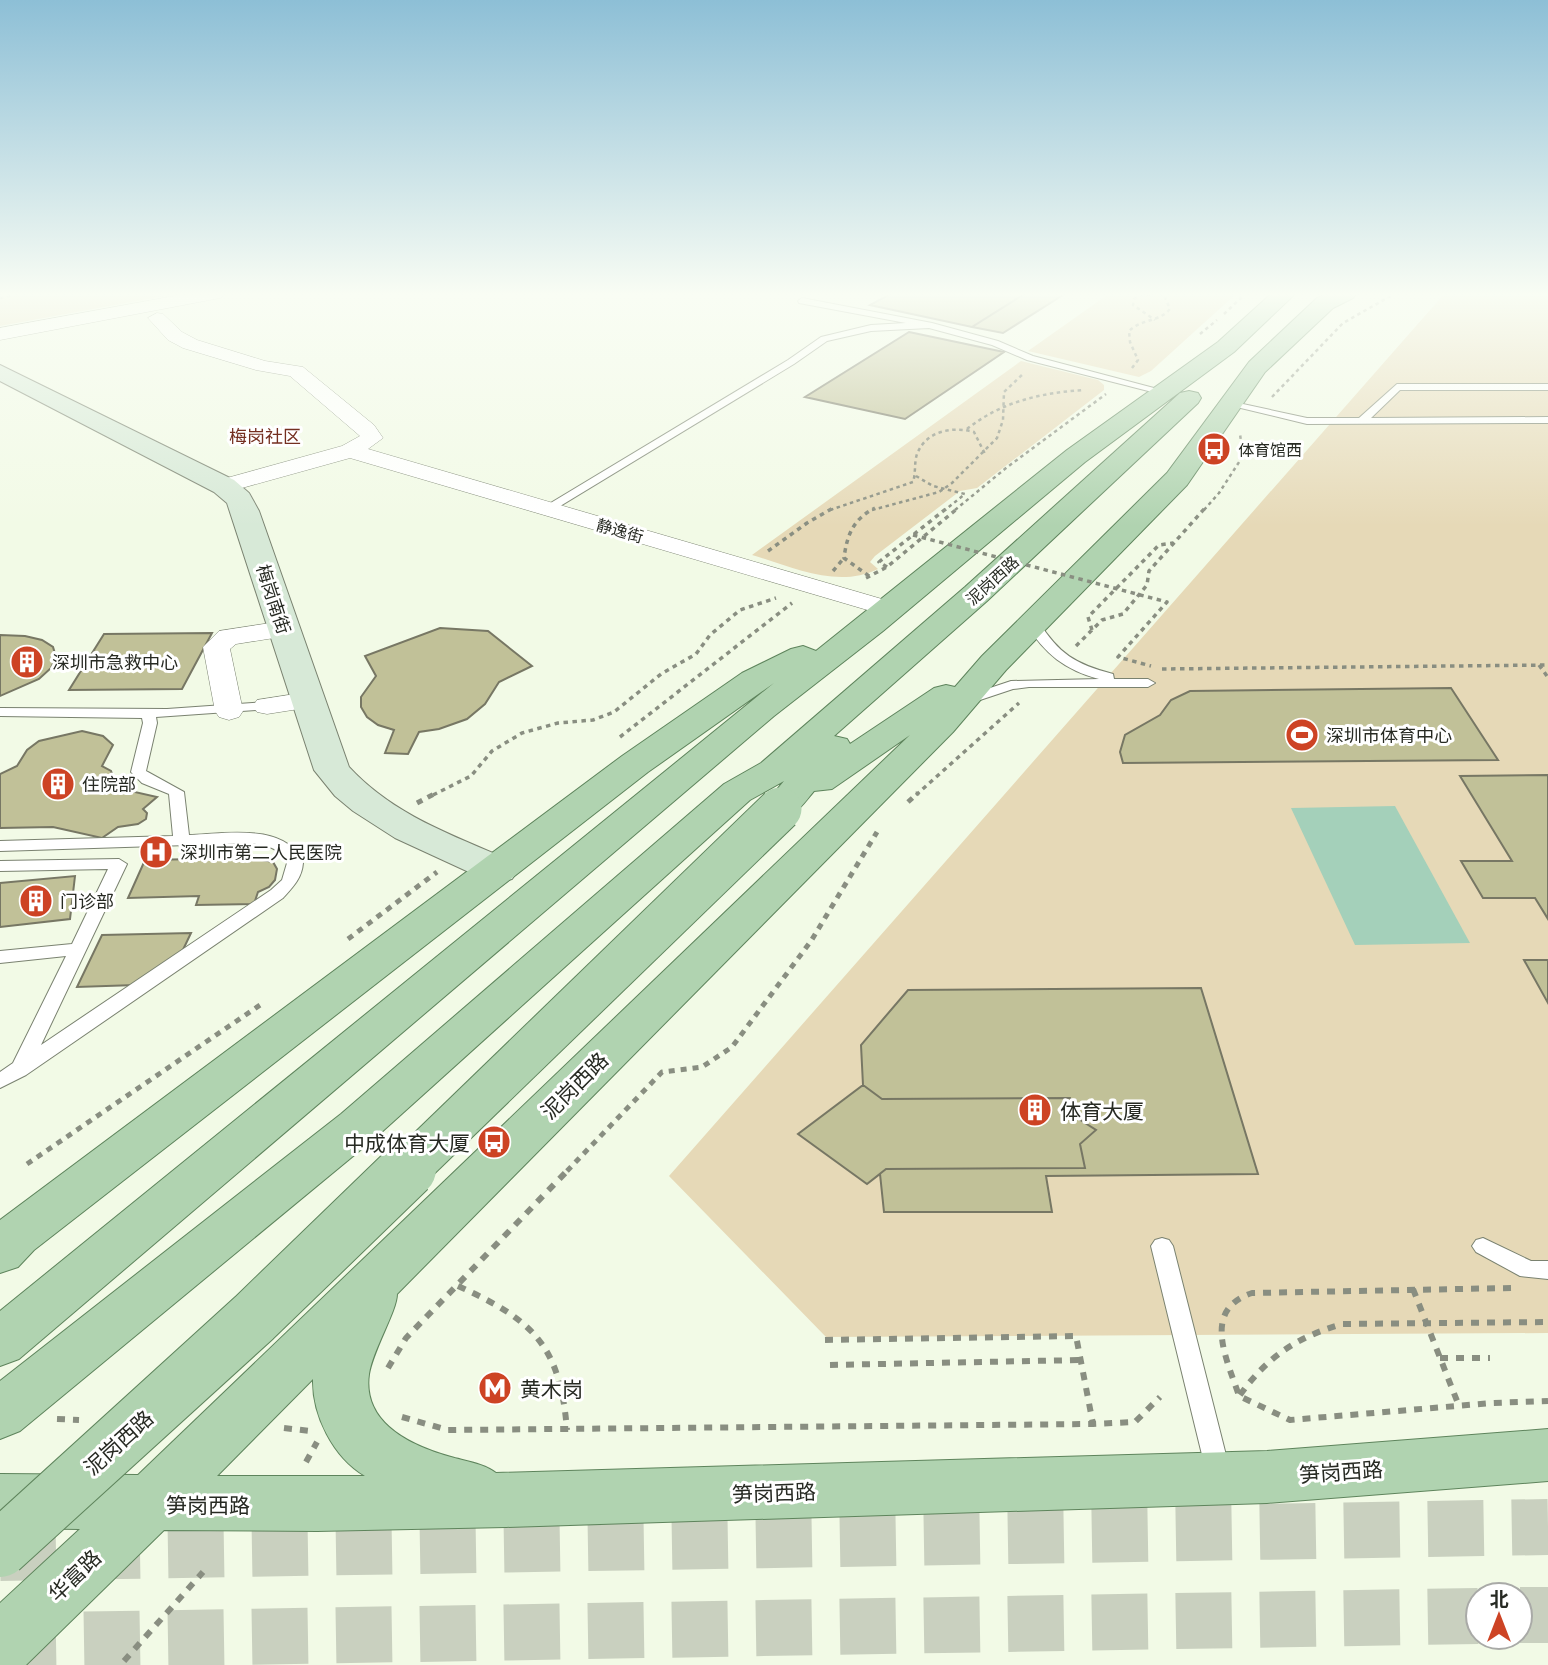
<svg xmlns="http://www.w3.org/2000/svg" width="1548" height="1665" font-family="Commissioner,'Noto Sans SC',sans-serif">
  <rect width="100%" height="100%" fill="#f2fae6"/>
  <!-- green -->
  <path fill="#e6d9b7" d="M0 293H181L0 326Z
    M1110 293H1237L1151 371 1139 377 1028 351Z
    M1445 293H1548V1333L826 1337 669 1176Z
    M1021 361 1098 380 1104 385V390L977 488 960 491 875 556 870 562 878 569C837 589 793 567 752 555Z"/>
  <!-- water -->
  <path fill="#a4d0ba" d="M1395 806 1470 943 1355 945 1291 808Z"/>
  <!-- building -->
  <path fill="#c1c198" stroke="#777764" stroke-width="2" d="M892 293H1026L972 327 870 305Z
    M1026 293H1066L1003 333 972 327Z
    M909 332 1004 352 905 419 805 397Z
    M440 628 488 631 532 666 499 682 485 704 467 719 439 729 419 732 408 754 385 753 394 730 378 725 367 717 361 707V697L376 676 365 656Z
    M212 633 182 689 69 690 104 634Z
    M0 635 25 636 42 640 53 647 56 657 51 668 39 679 0 696Z
    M1451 688 1498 760 1123 763 1120 752 1125 735 1160 715 1171 700 1190 691Z
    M82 731 103 736 113 745 102 766 111 771 117 788 157 797 143 809 147 813 146 819 138 824 118 827 102 838 53 827 0 828V774L17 766 27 750 39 741Z
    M1548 775V919L1535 898H1483L1461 861H1512L1460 776Z
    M251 858 273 862 277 869 275 880 269 887 258 892 254 904 196 905 199 896 128 898 145 860Z
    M75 876 70 919 0 927V883Z
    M191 933 180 956 136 985 77 987 102 935Z
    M1524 960H1548V1003Z
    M1201 988 1258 1174 1046 1176 1052 1212H884L880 1174 867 1184 798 1134 863 1085 861 1045 908 990Z
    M863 1085 882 1099 1070 1098 1074 1116 1096 1130 1080 1144 1085 1168 886 1169 867 1184 798 1134Z"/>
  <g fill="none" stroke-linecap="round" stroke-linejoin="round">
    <!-- primary-tunnel -->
    <path stroke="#c9d0bf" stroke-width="56" stroke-dasharray="56 28" stroke-linecap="butt" d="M0 1553 1548 1527
      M1520 1615H1548
      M0 1641 1478 1616"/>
    <defs>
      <path id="lane" d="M802 298 932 323 998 341 1033 356 1169 392 1164 395 1027 360 992 345 929 328 871 331 827 341 794 364 552 511H544V507L788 360 821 337 871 325 906 323 799 303 798 301Z
        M1397 384H1548V390H1400L1371 418 1548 417V423L1307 424 1224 404 1229 401 1307 418H1359Z
        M1033 620 1038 621C1059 654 1075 664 1113 674L1114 679H1148L1155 683 1148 687H1029L1013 689 968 704 963 703 961 700 963 697 1011 681 1099 679C1065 670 1045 654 1026 624Z
        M267 702 272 703 274 706 272 709 156 717 157 723 146 771 184 792 189 835C225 834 286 822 303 863 302 878 293 887 283 898L26 1075 0 1088V1072L13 1063 66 956 0 963V951L72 944 108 869 0 871V861L119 859 127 864 41 1045 271 890 282 880 287 863C281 848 265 845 250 843L0 851V841L173 836 169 794 142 783 131 772 143 723 142 718 0 716V708L167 709Z
        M1162 1238 1169 1240 1173 1246 1230 1471 1226 1479 1218 1482 1210 1479 1206 1471 1151 1246 1155 1240Z
        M1483 1238 1531 1261H1548V1279L1520 1276 1476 1252 1472 1246 1476 1240Z"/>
      <path id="street" d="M191 293H229L220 298 0 340V328Z
        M157 313 163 314 182 332 197 340 265 361 303 367 374 425 383 438 368 449 899 604 903 609 899 614 890 617 881 614 350 458 224 493 216 491 213 486 216 481 342 446 360 436 290 376 256 370 183 348 168 340 148 318Z
        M284 621 293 623 297 629 293 635 236 644 230 649 243 711 239 717 229 720 219 717 215 711 203 647 219 631Z
        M308 692 318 694 322 700 318 706 267 714 257 712 253 706 257 700Z"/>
      <path id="secondary" d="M0 365 234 480 249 493 259 511 349 767C393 815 454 836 512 861L518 870 512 879 498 882 484 879 395 838 353 811 335 796 314 770 227 503 214 492 0 381Z"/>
      <path id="primary" d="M1272 293H1296L1234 352 1085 462 883 631 774 716 19 1359 0 1366V1311L774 683 648 772 34 1250 18 1267 0 1273V1220L622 756 742 673 791 649 803 646 816 651 1067 450 1218 342Z
        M1328 293H1356L1353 298 1333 308 1265 372 1187 485 1006 670 953 732 397 1294C397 1311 373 1349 369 1374 362 1424 412 1446 451 1457 465 1461 485 1464 496 1473L1267 1451 1548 1429V1481L1267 1503 506 1527 317 1531 164 1530 26 1665H0V1603L80 1529 0 1528V1474L138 1475 910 735 832 789 814 791C799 809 792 823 767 817L761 809 784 781 750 800 375 1138 20 1431 0 1439V1381L341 1114 724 784 761 763 965 587 1180 393 1189 391 1198 393 1201 398 1198 403 987 601 834 736 847 739 850 744 934 688 946 685 955 687 982 656 1167 473 1249 362 1317 298ZM313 1379C312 1415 333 1457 365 1476H217Z"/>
    </defs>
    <!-- lane casing -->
    <use href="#lane" stroke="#7a8270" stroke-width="2"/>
    <!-- street casing -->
    <use href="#street" stroke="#7a8270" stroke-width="1"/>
    <!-- secondary casing -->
    <use href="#secondary" stroke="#7a8270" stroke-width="2"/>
    <!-- primary casing -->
    <use href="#primary" stroke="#5e845c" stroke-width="2"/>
    <!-- path-far3 -->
    <path stroke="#898e81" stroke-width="2.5" stroke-dasharray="3.5 3.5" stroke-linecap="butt" d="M1143 294 1134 299 1133 305 1155 320
      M1140 295 1197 293
      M0 298 24 293
      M1224 314 1246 293
      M1200 334 1217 320
      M1132 368 1138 360 1130 342 1129 331C1141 319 1159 322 1170 309L1164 295
      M1272 397 1343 323 1396 293
      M967 429C1001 402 1040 393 1083 390
      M916 476 933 486 965 494 945 510
      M830 510 913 482C916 473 914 463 917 454 926 431 952 426 974 432L985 454
      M872 510 939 492 952 483 997 438 1003 420 1004 392 1024 373
      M955 510 1006 468 1106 394
      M1204 510 1219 493 1243 456 1240 434"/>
    <!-- path-far2 -->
    <path stroke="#898e81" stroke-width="3.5" stroke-dasharray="4.5 4.5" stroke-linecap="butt" d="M768 551 807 523 833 508
      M887 567 879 562 947 508
      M833 571 844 558
      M869 576 844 558C847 535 853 519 875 508
      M866 578 887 567 958 508
      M1092 630 1088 617 1159 545 1173 543
      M1076 646 1102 620 1123 614 1147 585 1149 571 1205 508
      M1539 665 1547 676
      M1162 669 1548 665
      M620 737 792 603
      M433 795 471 776 492 751 522 733 558 723 593 720 614 712 661 674 696 654 710 635 740 610 776 598
      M916 795 1019 703"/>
    <!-- path-far1 -->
    <path stroke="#898e81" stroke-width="5" stroke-dasharray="6 6" stroke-linecap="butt" d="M908 802 918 793
      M417 803 436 793
      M348 939 437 872
      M27 1164 263 1003
      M567 1171 662 1072 702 1067 732 1047 811 941 877 832"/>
    <!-- path -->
    <path stroke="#898e81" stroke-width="6" stroke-dasharray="8 8" stroke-linecap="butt" d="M458 1286C533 1320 560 1345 567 1430
      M1511 1288 1252 1293C1201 1310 1227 1359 1239 1396L1290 1420 1492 1403 1548 1401
      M1413 1289 1459 1406
      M825 1340 1076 1336 1093 1424
      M1440 1358H1490
      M830 1365 1081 1360
      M388 1368 406 1338 569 1169
      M1240 1395C1267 1357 1297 1337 1342 1324L1548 1322
      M402 1417 448 1430 1093 1424 1135 1422 1160 1397
      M57 1419 79 1420
      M284 1428 310 1431
      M306 1462 317 1442
      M124 1661 203 1572"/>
    <!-- lane -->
    <use href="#lane" fill="#fff" fill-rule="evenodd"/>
    <!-- street -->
    <use href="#street" fill="#fff" fill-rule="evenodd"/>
    <!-- secondary -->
    <use href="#secondary" fill="#d7e9d7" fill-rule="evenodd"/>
    <!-- primary -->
    <use href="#primary" fill="#b0d3b0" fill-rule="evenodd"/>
    <defs>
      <path id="primary-bridge-far1" d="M406 1171 780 809"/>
      <path id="primary-bridge" d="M0 1549 254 1318 408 1169"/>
    </defs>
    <!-- primary-bridge-far1 casing -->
    <use href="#primary-bridge-far1" stroke="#5e845c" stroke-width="45" stroke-linecap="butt"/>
    <!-- primary-bridge casing -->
    <use href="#primary-bridge" stroke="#5e845c" stroke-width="58" stroke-linecap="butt"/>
    <!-- path-bridge -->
    <path stroke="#898e81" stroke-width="3.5" stroke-dasharray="4.5 4.5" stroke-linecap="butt" d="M913 535 1167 602 1118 657 1151 666"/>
    <!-- primary-bridge-far1 -->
    <use href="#primary-bridge-far1" stroke="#b0d3b0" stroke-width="43"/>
    <!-- primary-bridge -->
    <use href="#primary-bridge" stroke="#b0d3b0" stroke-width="56"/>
  </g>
  <!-- sky -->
  <linearGradient id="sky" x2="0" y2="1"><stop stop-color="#8dbfd6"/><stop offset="0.56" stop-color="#f9fdf4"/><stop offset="1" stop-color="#f9fdf4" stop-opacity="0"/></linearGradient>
  <rect width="1548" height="526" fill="url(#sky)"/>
  <!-- icons -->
  <defs>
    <symbol id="bus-disc" viewBox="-11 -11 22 22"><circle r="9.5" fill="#cd4324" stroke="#fff"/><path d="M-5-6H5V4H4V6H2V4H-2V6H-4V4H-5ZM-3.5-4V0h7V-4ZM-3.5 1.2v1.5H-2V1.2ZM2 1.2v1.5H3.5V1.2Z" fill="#fff"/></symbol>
    <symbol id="building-disc" viewBox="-11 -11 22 22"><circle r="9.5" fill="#cd4324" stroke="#fff"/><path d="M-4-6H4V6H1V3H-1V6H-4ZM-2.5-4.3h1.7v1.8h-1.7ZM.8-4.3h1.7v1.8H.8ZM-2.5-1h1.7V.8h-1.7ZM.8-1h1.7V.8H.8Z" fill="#fff"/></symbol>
    <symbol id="stadium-disc" viewBox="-11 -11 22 22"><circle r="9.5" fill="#cd4324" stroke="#fff"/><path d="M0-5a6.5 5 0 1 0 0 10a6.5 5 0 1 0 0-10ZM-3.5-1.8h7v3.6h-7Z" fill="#fff"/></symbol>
    <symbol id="hospital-disc" viewBox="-11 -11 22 22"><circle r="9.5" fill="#cd4324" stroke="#fff"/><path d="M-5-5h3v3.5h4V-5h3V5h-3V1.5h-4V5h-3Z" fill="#fff"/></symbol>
    <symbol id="metro-disc" viewBox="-11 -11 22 22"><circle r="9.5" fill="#cd4324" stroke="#fff"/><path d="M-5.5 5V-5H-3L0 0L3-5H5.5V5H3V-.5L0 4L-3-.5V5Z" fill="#fff"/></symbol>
  </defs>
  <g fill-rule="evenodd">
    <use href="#bus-disc" x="1195" y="430" width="38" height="38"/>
    <use href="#building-disc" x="8" y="643" width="38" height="38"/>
    <use href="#stadium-disc" x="1283" y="716" width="38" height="38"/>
    <use href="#building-disc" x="39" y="765" width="38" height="38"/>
    <use href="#hospital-disc" x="137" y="833" width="38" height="38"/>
    <use href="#building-disc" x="17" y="882" width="38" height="38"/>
    <use href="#building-disc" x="1016" y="1091" width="38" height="38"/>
    <use href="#bus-disc" x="475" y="1123" width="38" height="38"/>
    <use href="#metro-disc" x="476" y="1369" width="38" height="38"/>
  </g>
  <g text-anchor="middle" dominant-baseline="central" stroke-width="6" stroke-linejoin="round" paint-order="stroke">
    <!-- far-poi labels -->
    <g font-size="16" fill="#272a23" stroke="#fff" text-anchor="start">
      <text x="1238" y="449">体育馆西</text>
    </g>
    <!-- far-street labels -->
    <g font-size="16" fill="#272a23" stroke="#fff">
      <text transform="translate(620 530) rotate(16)">静逸街</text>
      <text transform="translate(992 580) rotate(-42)">泥岗西路</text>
    </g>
    <!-- far-quarter labels -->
    <g font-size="18" fill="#742f20" stroke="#fff">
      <text x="265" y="436">梅岗社区</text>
    </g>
    <!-- street labels -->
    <g font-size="18" fill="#272a23" stroke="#fff">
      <text transform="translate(274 599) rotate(72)">梅岗南街</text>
    </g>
    <!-- poi labels -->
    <g font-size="18" fill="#272a23" stroke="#fff" text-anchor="start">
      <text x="52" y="662">深圳市急救中心</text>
      <text x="1326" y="735">深圳市体育中心</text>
      <text x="82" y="784">住院部</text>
      <text x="180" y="852">深圳市第二人民医院</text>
      <text x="60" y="901">门诊部</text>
    </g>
    <!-- near-street labels -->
    <g font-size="21" fill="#272a23" stroke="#fff">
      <text transform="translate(574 1085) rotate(-45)">泥岗西路</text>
      <text transform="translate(118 1442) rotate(-42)">泥岗西路</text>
      <text transform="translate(1341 1471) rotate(-4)">笋岗西路</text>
      <text transform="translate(774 1492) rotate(-2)">笋岗西路</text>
      <text x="208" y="1504">笋岗西路</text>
      <text transform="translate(74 1575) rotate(-44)">华富路</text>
    </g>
    <!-- near-poi labels -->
    <g font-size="21" fill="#272a23" stroke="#fff" text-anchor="start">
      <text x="1060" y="1110">体育大厦</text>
      <text x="470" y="1142" text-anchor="end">中成体育大厦</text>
      <text x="520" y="1388">黄木岗</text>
    </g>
  </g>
  <!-- north arrow -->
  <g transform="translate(1499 1616)"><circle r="33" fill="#ffffff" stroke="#a9aaa7" stroke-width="2"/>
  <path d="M0-5L12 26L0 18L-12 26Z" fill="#cd4324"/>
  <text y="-10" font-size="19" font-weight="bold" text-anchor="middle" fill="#272a23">北</text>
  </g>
</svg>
